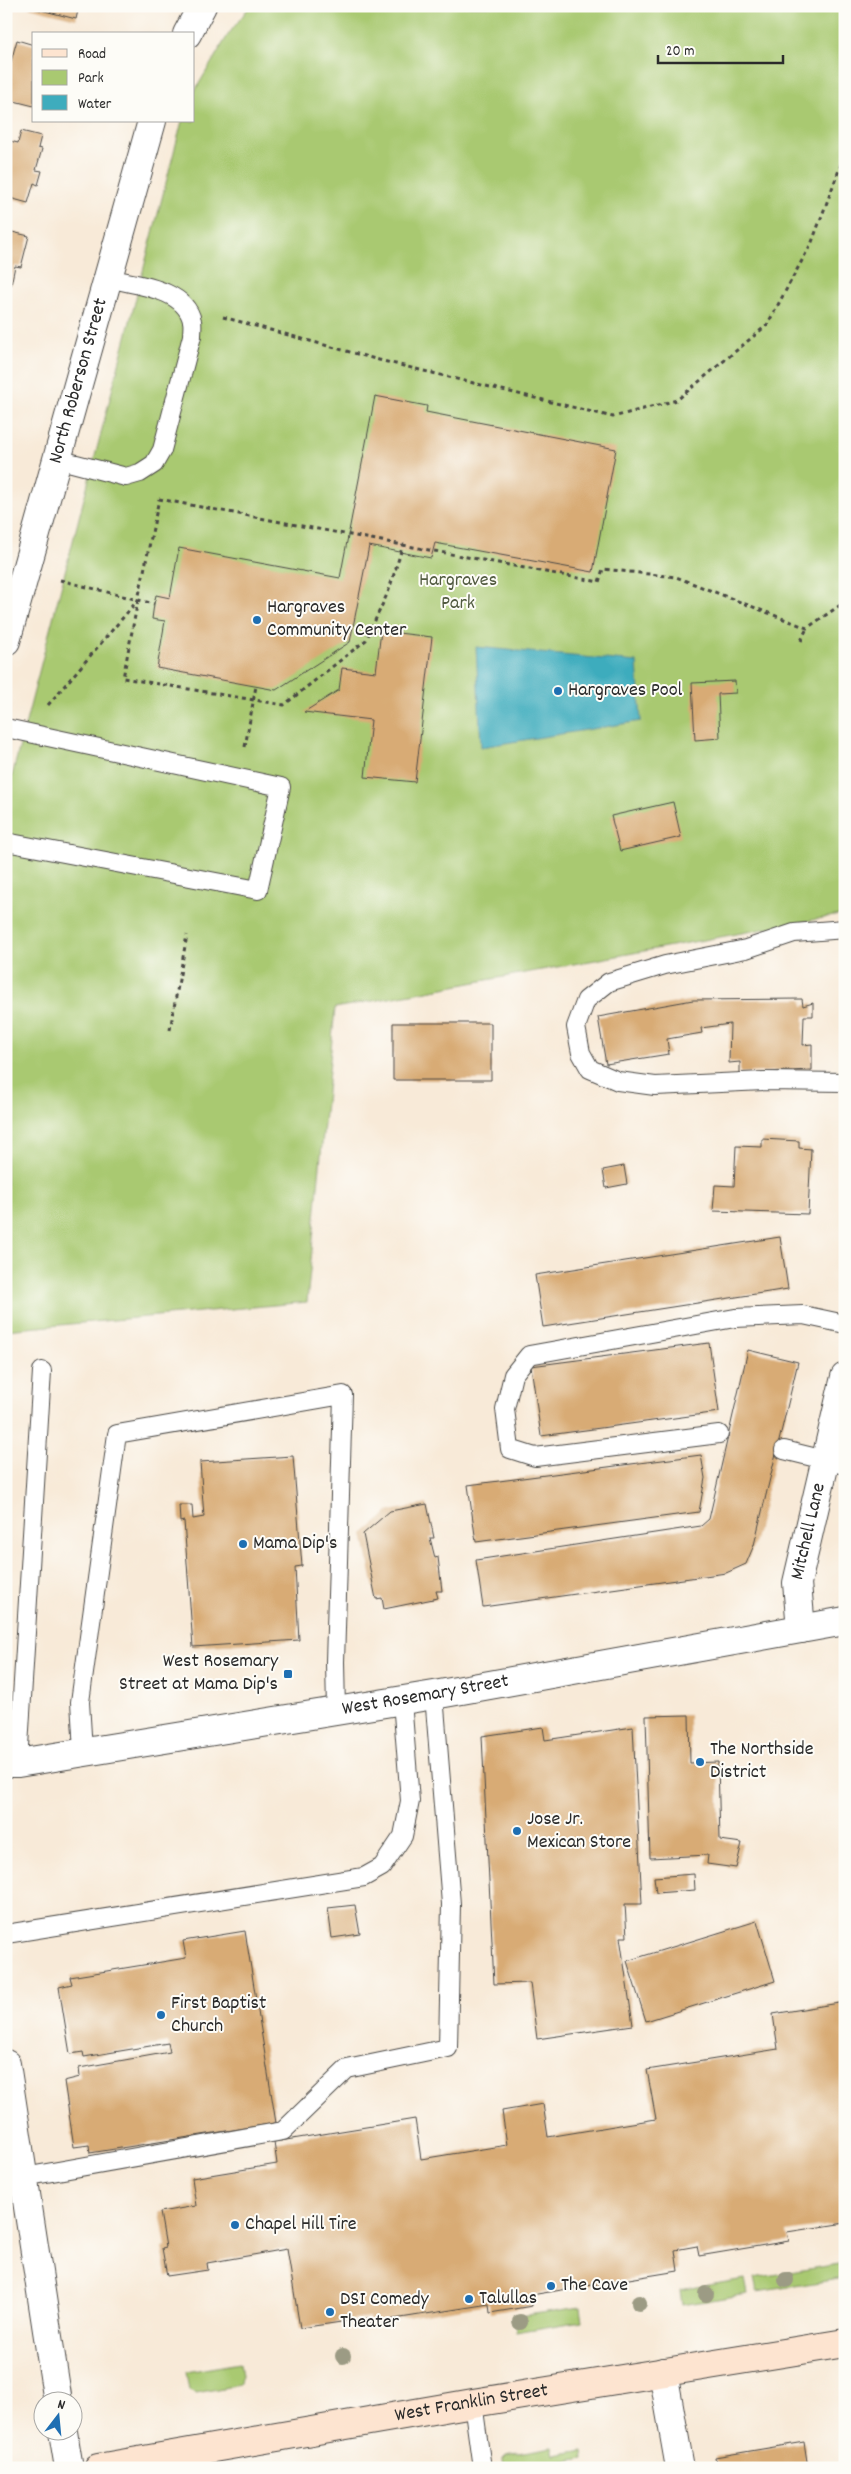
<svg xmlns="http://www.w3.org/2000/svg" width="851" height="2474" font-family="Dekko,sans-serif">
  <rect width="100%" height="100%" fill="#fdfcf7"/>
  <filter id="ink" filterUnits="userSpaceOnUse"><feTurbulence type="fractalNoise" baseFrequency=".02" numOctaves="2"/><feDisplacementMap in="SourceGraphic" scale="10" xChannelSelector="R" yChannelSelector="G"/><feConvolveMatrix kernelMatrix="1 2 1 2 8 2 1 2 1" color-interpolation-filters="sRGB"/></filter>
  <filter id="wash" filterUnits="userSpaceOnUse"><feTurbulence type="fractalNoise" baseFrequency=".0096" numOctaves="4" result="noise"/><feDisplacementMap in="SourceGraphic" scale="20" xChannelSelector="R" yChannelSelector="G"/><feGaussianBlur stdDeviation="1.12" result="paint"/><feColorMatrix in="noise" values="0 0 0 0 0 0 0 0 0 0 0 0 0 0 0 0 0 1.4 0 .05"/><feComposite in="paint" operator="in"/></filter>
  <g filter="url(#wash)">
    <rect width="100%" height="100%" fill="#f8ead8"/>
    <!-- green -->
    <path fill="#a9c971" stroke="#6a7a4e" d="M250 6H845V914L335 1008 307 1302 6 1330V799L182 121H194V92L228 35Z
      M845 2263V2278L757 2292 754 2278Z
      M744 2279 747 2294 682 2305 680 2290Z
      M580 2307 582 2321 516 2332 514 2317Z
      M240 2363 242 2375 239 2385 196 2393 189 2390 186 2372Z
      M553 2447 555 2455 583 2450 584 2458 523 2468H504L503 2458 506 2455Z"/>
    <!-- water -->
    <path fill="#3eacbd" stroke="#346c74" d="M476 647 637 662 641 721 481 747Z"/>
    <g id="blocks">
      <!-- building -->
      <path fill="#d8ab74" d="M25 6H79L76 19Z
        M17 40 34 45V106L6 99V79Z
        M21 131 41 136 38 148 42 149 36 170 42 171 38 185 34 183 28 203 6 197V140L18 143Z
        M8 231 29 236 21 267 15 266 11 285 6 284Z
        M375 396 427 406 426 412 616 449 593 572 435 543 431 558 369 546 350 642 276 690 157 668 165 621 152 619 154 604 156 595 170 598 179 548 340 578Z
        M381 631 432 637 415 782 365 777 371 720 304 712 339 690 342 668 376 672Z
        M735 681 736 693 718 694 720 738 695 740 692 683Z
        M673 802 681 837 620 851 611 816Z
        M802 999 803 1006 813 1003V1016H804L803 1045 812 1044V1070L740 1073V1062L729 1063 730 1024 701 1028 702 1033 667 1039 669 1054 606 1064 598 1017 693 1000Z
        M393 1023H491V1080H393Z
        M762 1139 799 1141V1148L811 1149 808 1214 713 1211 715 1185 734 1186 736 1146 762 1147Z
        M624 1166 627 1184 606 1188 603 1170Z
        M780 1237 788 1289 543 1327 535 1275Z
        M709 1343 719 1412 541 1436 531 1366Z
        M748 1350 798 1362 754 1545 746 1564 726 1573 483 1607 476 1560 701 1526 709 1519Z
        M701 1455 705 1478 699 1512 476 1542 468 1485Z
        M293 1456 302 1566 295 1567 299 1640 193 1647 184 1521 180 1522 179 1505H192L193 1519 204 1517 200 1462Z
        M427 1504 434 1538H430L435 1558 438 1557 442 1591H436L438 1598 384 1609 382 1598 376 1599 363 1534 390 1511Z
        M689 1715 690 1763 718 1762 720 1840 742 1843 736 1868 707 1864 708 1855 650 1858 646 1716Z
        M543 1727 545 1740 633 1727 642 1904H625L627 1937H620L633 2025 537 2039 530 1983 494 1984 482 1736Z
        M694 1874 695 1890 656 1893 654 1877Z
        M355 1905 360 1934 332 1938 328 1908Z
        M757 1921 775 1981 646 2021 627 1961Z
        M245 1931 276 2123 90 2153 89 2145 74 2147 64 2081 80 2077 79 2068 170 2052 168 2043 84 2057 83 2052 70 2054 59 1987 72 1984 70 1977 186 1958 183 1941Z
        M845 2002V2223L787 2232 789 2241 699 2256 697 2246 675 2250 678 2271 531 2295 532 2306 490 2313 489 2304 369 2323V2318L300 2328 287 2249 207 2263 208 2270 167 2276 162 2248 166 2247 160 2212 196 2206 192 2178 277 2164 274 2142 415 2119 421 2159 507 2145 502 2111 543 2104 548 2137 656 2119 647 2070 778 2049 773 2014Z
        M804 2442 808 2468H717L715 2457Z"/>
    </g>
  </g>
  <g filter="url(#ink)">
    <use href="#blocks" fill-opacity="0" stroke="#4a4845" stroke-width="1"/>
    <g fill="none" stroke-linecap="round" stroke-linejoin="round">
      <defs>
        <path id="service" d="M57 459 126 477 140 473 154 464 162 450 192 336C192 332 193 325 192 321 185 288 135 285 108 278
          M6 728 281 787 258 890 6 842
          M845 929 794 933 746 949 665 965 609 982 586 1000 576 1027 581 1053 590 1069 618 1081 655 1086 764 1081 845 1082
          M719 1434 535 1457 510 1449 505 1409 513 1375 529 1355 735 1318 803 1315 845 1324
          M784 1450 845 1465
          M83 1751 80 1702 117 1434 343 1395 335 1662 336 1711
          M18 1763 42 1371
          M6 1934 364 1877 382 1867 403 1836 410 1801 402 1701
          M24 2177 283 2131 347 2069 448 2048 451 1904 434 1695
          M473 2403 482 2468"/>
        <g id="minor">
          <path d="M187 34 202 6"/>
          <path id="s1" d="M6 641 152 121"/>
          <path id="s2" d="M801 1629 797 1583 845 1377"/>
          <path d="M6 2064 58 2402"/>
          <path d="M663 2372 680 2468"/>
          <path d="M63 2432 69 2468"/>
        </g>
        <g id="tertiary">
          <path id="s3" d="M6 1763H18L434 1695 845 1621"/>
        </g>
        <g id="secondary">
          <path id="s4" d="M98 2468 473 2403 845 2343"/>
        </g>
      </defs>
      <!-- service casing -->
      <use href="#service" stroke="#4a4845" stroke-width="20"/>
      <!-- minor casing -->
      <use href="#minor" stroke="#4a4845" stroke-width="30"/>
      <!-- tertiary casing -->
      <use href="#tertiary" stroke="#4a4845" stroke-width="30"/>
      <!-- secondary casing -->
      <use href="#secondary" stroke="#4a4845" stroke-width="30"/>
      <!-- path -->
      <path stroke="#4a4845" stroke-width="3" stroke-dasharray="4 4" stroke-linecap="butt" d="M223 317 379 360 613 417 677 400 767 325 812 242 845 154
        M159 499 599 582 603 569 676 577 807 628 845 602
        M60 580 154 604
        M138 600 123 678 284 705 366 640 389 590 403 545
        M801 641 807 628
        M48 705 138 600 159 499
        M245 747 256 686
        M170 1030 187 935"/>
      <!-- service -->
      <use href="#service" stroke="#fff" stroke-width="18"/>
      <!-- minor -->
      <use href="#minor" stroke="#fff" stroke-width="28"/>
      <!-- tertiary -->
      <use href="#tertiary" stroke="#fff" stroke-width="28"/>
      <!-- secondary -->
      <use href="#secondary" stroke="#fde4d0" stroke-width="28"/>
    </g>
    <!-- trees -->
    <g fill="#9c9b84">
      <circle cx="786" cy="2280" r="8"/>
      <circle cx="706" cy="2294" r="8"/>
      <circle cx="639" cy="2303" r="8"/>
      <circle cx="520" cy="2322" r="8"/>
      <circle cx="343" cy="2356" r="8"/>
    </g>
  </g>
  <!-- markers -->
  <g fill="#1f6fb2" stroke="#fdfcf7" stroke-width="2">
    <circle cx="257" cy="620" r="5"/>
    <circle cx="558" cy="691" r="5"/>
    <circle cx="243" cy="1544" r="5"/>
    <rect x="283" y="1669" width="10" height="10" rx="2.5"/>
    <circle cx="700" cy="1762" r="5"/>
    <circle cx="517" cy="1831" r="5"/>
    <circle cx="161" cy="2015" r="5"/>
    <circle cx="235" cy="2225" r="5"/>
    <circle cx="551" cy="2286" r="5"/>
    <circle cx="469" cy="2299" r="5"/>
    <circle cx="330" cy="2312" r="5"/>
  </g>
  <g text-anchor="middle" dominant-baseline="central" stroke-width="4" stroke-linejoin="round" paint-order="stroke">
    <!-- street labels -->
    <g font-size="20" fill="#2b2b2b" stroke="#fdfcf7">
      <text stroke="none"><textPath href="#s1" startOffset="270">North Roberson Street</textPath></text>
      <text stroke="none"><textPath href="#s2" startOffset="99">Mitchell Lane</textPath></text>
      <text stroke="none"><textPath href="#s3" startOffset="425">West Rosemary Street</textPath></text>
      <text stroke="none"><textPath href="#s4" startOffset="379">West Franklin Street</textPath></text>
    </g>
    <!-- park labels -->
    <g font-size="20" fill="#515a40" stroke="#fdfcf7">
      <text x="458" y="581">Hargraves<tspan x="458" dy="23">Park</tspan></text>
    </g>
    <!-- poi labels -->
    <g font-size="20" fill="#2b2b2b" stroke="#fdfcf7" text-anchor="start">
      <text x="267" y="608">Hargraves<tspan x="267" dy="23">Community Center</tspan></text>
      <text x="568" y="691">Hargraves Pool</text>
      <text x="253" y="1544">Mama Dip's</text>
      <text x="278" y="1662" text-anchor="end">West Rosemary<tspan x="278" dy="23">Street at Mama Dip's</tspan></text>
      <text x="710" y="1750">The Northside<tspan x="710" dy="23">District</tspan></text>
      <text x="527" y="1820">Jose Jr.<tspan x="527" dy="23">Mexican Store</tspan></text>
      <text x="171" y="2004">First Baptist<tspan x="171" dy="23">Church</tspan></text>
      <text x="245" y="2225">Chapel Hill Tire</text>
      <text x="561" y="2286">The Cave</text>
      <text x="479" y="2299">Talullas</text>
      <text x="340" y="2300">DSI Comedy<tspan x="340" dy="23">Theater</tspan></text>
    </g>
  </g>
  <!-- margin -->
  <rect width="851" height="2474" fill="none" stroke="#fdfcf7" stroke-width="25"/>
  <!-- legend -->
  <rect x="32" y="32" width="162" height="90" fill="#fdfcf7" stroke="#a9a8a5"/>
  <rect x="42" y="49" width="25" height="8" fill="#fde4d0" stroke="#a9a8a5"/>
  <text x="78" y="58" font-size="15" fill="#2b2b2b">Road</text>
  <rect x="42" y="70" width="25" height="15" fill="#a9c971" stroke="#a9a8a5"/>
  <text x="78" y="82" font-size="15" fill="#2b2b2b">Park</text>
  <rect x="42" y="95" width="25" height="15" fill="#3eacbd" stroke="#a9a8a5"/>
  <text x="78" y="108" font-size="15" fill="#2b2b2b">Water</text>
  <!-- north arrow -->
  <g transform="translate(58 2416) rotate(16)"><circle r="24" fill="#fdfcf7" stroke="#a9a8a5"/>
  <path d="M0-4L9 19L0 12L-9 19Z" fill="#1f6fb2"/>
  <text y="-8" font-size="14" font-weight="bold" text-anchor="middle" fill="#2b2b2b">N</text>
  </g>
  <!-- scale -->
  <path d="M658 55v8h125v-8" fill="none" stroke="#2b2b2b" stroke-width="2.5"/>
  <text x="666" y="55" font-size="15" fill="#2b2b2b" stroke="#fdfcf7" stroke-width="4" paint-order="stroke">20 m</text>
</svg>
